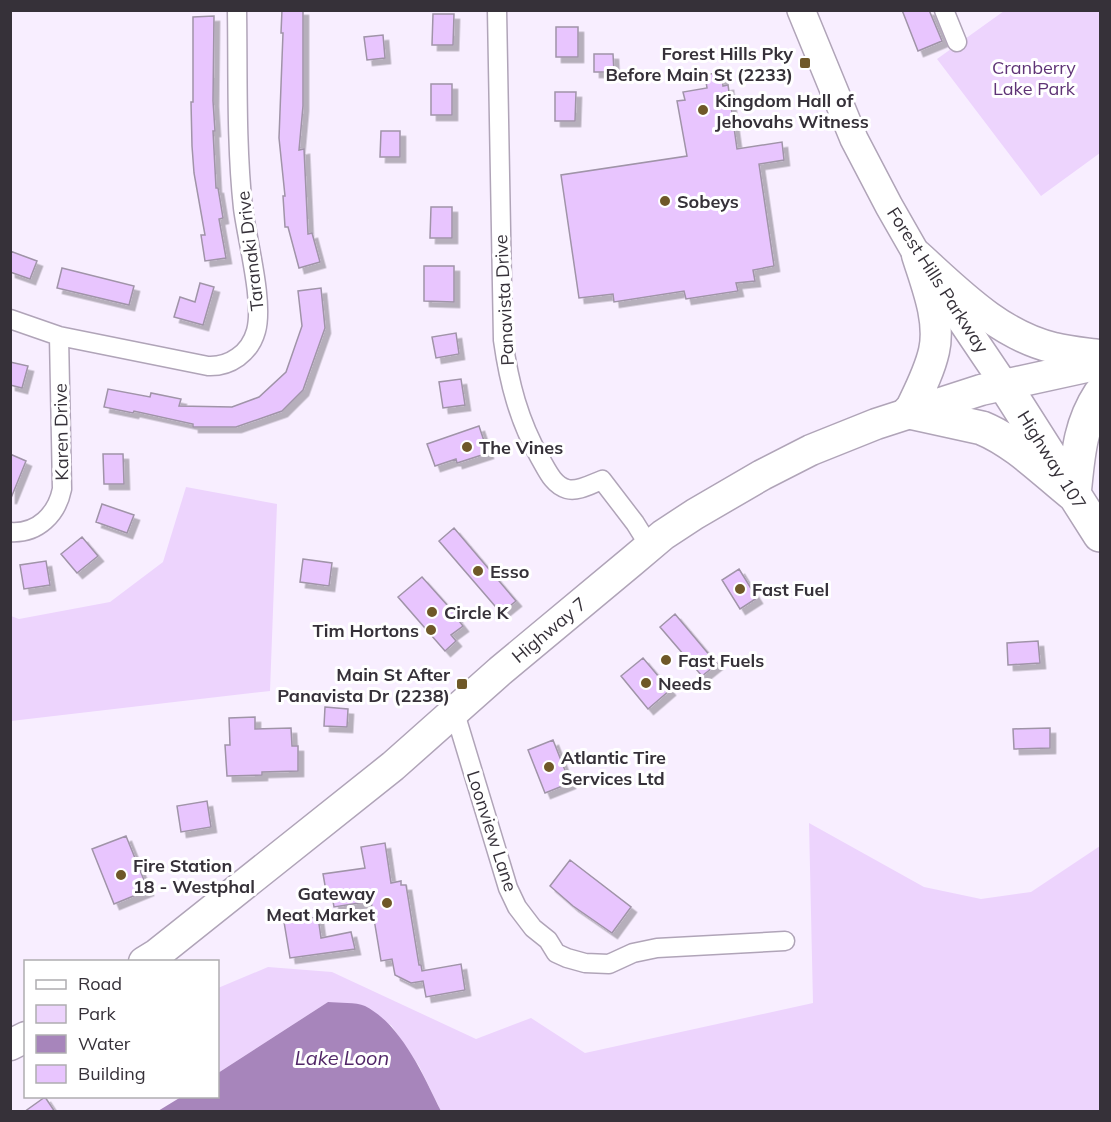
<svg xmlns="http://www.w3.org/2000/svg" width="1111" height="1122" font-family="Mulish,sans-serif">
  <defs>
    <filter id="shadow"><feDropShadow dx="5.5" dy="5.5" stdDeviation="0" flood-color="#0004"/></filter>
  </defs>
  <rect width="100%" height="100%" fill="#f8eeff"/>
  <!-- green -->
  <path fill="#edd4fd" d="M1004 11H1100V153L1041 196 937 59Z
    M186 487 277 504 270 691 11 721V616L19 619 110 602 163 562Z
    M809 823 924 887 981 899 1031 892 1100 846V1111H441L419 1066 391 1025 328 1002 218 1073V988L268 967 332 972 476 1039 531 1018 585 1053 813 1003Z"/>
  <!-- water -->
  <path fill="#a785bb" d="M328 1002C339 1003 356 1002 365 1006 402 1025 424 1077 441 1111H158L181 1097 218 1096V1073Z"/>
  <!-- building -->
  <path fill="#e8c5fe" stroke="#a094a8" stroke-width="1.5" filter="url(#shadow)" d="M282 10H303V106L299 150 304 149 308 234 312 233 320 262 299 268 288 227H285L283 196H285L279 138 283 33H281Z
    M902 10H929L942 41 918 51Z
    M433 14H454L453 45H432Z
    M214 16 213 101 215 131H213L216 188H218L223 218 219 219 226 258 205 261 201 235H205L194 173 192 146 191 102H193V17Z
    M556 27H578V57H556Z
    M383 35 385 58 367 60 364 37Z
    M594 54H613L614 72H594Z
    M721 72 723 86 728 85 737 149 782 142 784 160 759 164 774 266 753 270 755 281 736 283 738 291 686 299 684 291 614 302 613 294 579 298 561 175 687 156 677 101 685 100 683 92 707 88 705 75Z
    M431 84H452V115H431Z
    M555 92H576L575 121H555Z
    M381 131H400V157H380Z
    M431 207H452V238H430Z
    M10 251 37 261 30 279 10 272Z
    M424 266H454V302L424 301Z
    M62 268 134 286 129 305 57 288Z
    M200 283 214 287 203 325 174 317 180 297 195 302Z
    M321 288 325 328 303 390 282 411 236 427H193V424L134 411 133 413 104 407 108 389 150 397 151 393 181 399 179 406 232 407 259 397 286 372 302 326 298 291Z
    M456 333 459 354 436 358 432 337Z
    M10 362 28 366 22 388 10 385Z
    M461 379 465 405 443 408 439 382Z
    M479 426 488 453 457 463 456 459 435 466 427 444Z
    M10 454 26 461 11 498H10Z
    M103 454H123L124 484H104Z
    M102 504 134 515 127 533 96 522Z
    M454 528 516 601 501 613 439 541Z
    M82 537 98 556 77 573 61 554Z
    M303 559 332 563 329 586 300 582Z
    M46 561 50 585 24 589 20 565Z
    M739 569 757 598 740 609 722 580Z
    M422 577 457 616 456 617 463 626 451 635 456 641 445 651 398 597Z
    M675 614 717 664 702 676 660 627Z
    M1038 641 1040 663 1008 665 1007 643Z
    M643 658 670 690 648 709 621 676Z
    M325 707 348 709 347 727 324 726Z
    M255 717V729L291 728 292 746H298V771L262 772V775L227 776 225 745H230L229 718Z
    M1050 728V748L1014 749 1013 729Z
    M553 740 570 783 545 793 528 750Z
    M207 801 211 827 181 832 177 806Z
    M126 836 148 890 114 904 92 849Z
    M385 843 391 883 401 881V885H406L419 965H421L422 971 461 964 465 990 426 997 423 981 411 983 395 975 392 959 381 961 371 901 334 907 331 890 326 891 323 874 365 868 361 847Z
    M570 860 631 907 612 933 573 906 550 886Z
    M318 917 321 938 351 932 355 949 290 958 284 922Z
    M45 1097 55 1112H24Z"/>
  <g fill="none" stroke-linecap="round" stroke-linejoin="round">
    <defs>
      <path id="street" d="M497 10 503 340C509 383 519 421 540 458 547 470 553 485 567 489 578 492 591 484 602 480L635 523 650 547
        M944 10 957 42
        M10 319 59 336 208 366C230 367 250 353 256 331 264 302 247 240 243 208 236 143 238 76 237 10
        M10 532C38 534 57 514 62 489L59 336
        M455 713 508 888 517 907 533 928 548 940 556 953 567 958 585 963 609 964 633 953 657 948 785 941"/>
      <path id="secondary" d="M801 10 854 139 889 206 917 255 1004 384"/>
      <path id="primary" d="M917 255C958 292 999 335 1054 348 1069 352 1085 353 1100 355
        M909 412C918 393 929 373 934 351 941 320 926 284 917 255
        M144 962 157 954 393 766 500 671 631 562 663 535 695 514 762 475 811 450 876 424 981 390 1100 364
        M10 1045 26 1037"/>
      <path id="highway" d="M1004 384 1100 535
        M909 412 982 428C1016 442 1045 472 1074 495
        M1074 495C1078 457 1079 426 1100 394"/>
    </defs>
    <!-- street casing -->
    <use href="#street" stroke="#b0a4b8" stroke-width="21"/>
    <!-- secondary casing -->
    <use href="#secondary" stroke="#b0a4b8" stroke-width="30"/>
    <!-- primary casing -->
    <use href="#primary" stroke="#b0a4b8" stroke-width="33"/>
    <!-- highway casing -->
    <use href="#highway" stroke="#b0a4b8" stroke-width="36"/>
    <!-- street -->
    <use href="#street" stroke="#fff" stroke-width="18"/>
    <!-- secondary -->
    <use href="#secondary" stroke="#fff" stroke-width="27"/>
    <!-- primary -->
    <use href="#primary" stroke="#fff" stroke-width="30"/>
    <!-- highway -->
    <use href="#highway" stroke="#fff" stroke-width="33"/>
  </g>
  <!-- markers -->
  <g fill="#6f5828" stroke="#fff" stroke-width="2">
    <rect x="799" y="57" width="12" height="12" rx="3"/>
    <circle cx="703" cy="110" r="6"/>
    <circle cx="665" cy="201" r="6"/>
    <circle cx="467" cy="447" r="6"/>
    <circle cx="478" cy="571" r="6"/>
    <circle cx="740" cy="589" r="6"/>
    <circle cx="432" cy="612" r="6"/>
    <circle cx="431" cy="630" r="6"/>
    <circle cx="666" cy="660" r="6"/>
    <circle cx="646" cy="683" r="6"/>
    <rect x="456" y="678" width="12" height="12" rx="3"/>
    <circle cx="549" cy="767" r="6"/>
    <circle cx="121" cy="875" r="6"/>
    <circle cx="387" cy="903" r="6"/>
  </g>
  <g text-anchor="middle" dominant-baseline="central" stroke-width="6" stroke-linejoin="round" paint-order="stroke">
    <!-- poi labels -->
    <g font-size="18" font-weight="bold" fill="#363139" stroke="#fff" text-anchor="start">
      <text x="793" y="53" text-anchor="end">Forest Hills Pky<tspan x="793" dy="21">Before Main St (2233)</tspan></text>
      <text x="715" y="100">Kingdom Hall of<tspan x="715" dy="21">Jehovahs Witness</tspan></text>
      <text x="677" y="201">Sobeys</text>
      <text x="479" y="447">The Vines</text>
      <text x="490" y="571">Esso</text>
      <text x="752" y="589">Fast Fuel</text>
      <text x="444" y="612">Circle K</text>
      <text x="419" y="630" text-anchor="end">Tim Hortons</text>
      <text x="678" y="660">Fast Fuels</text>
      <text x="450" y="674" text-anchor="end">Main St After<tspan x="450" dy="21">Panavista Dr (2238)</tspan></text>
      <text x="658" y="683">Needs</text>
      <text x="561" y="757">Atlantic Tire<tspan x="561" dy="21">Services Ltd</tspan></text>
      <text x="133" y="865">Fire Station<tspan x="133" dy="21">18 - Westphal</tspan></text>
      <text x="375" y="893" text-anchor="end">Gateway<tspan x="375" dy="21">Meat Market</tspan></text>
    </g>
    <!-- park labels -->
    <g font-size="18" fill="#5f3376" stroke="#fff">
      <text x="1034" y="67">Cranberry<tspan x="1034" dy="21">Lake Park</tspan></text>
    </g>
    <!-- street labels -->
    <g font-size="18" fill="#363139" stroke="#fff">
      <text transform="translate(250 251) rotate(-97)">Taranaki Drive</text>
      <text transform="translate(938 280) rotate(57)">Forest Hills Parkway</text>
      <text transform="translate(504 300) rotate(-93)">Panavista Drive</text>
      <text transform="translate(61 432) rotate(-91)">Karen Drive</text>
      <text transform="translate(1052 460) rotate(58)">Highway 107</text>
      <text transform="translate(549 630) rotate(-40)">Highway 7</text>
      <text transform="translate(492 831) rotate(72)">Loonview Lane</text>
    </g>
    <!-- water labels -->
    <g font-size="20" font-style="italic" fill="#512667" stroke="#fff">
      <text x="342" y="1057">Lake Loon</text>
    </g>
  </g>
  <!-- border -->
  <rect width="1111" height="1122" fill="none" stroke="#363139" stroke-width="24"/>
  <!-- legend -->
  <rect x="24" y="960" width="195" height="138" fill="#ffffff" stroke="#afadb0" stroke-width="1.5"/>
  <rect x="36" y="980" width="30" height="9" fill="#ffffff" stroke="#afadb0" stroke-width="1.5"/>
  <text x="78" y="990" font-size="18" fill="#363139">Road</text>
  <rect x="36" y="1005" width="30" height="18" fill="#edd4fd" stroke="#afadb0" stroke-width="1.5"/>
  <text x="78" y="1020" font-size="18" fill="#363139">Park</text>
  <rect x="36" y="1035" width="30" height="18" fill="#a785bb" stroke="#afadb0" stroke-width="1.5"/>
  <text x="78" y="1050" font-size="18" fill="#363139">Water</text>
  <rect x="36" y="1065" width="30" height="18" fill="#e8c5fe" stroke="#afadb0" stroke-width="1.5"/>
  <text x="78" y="1080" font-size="18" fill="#363139">Building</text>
</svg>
